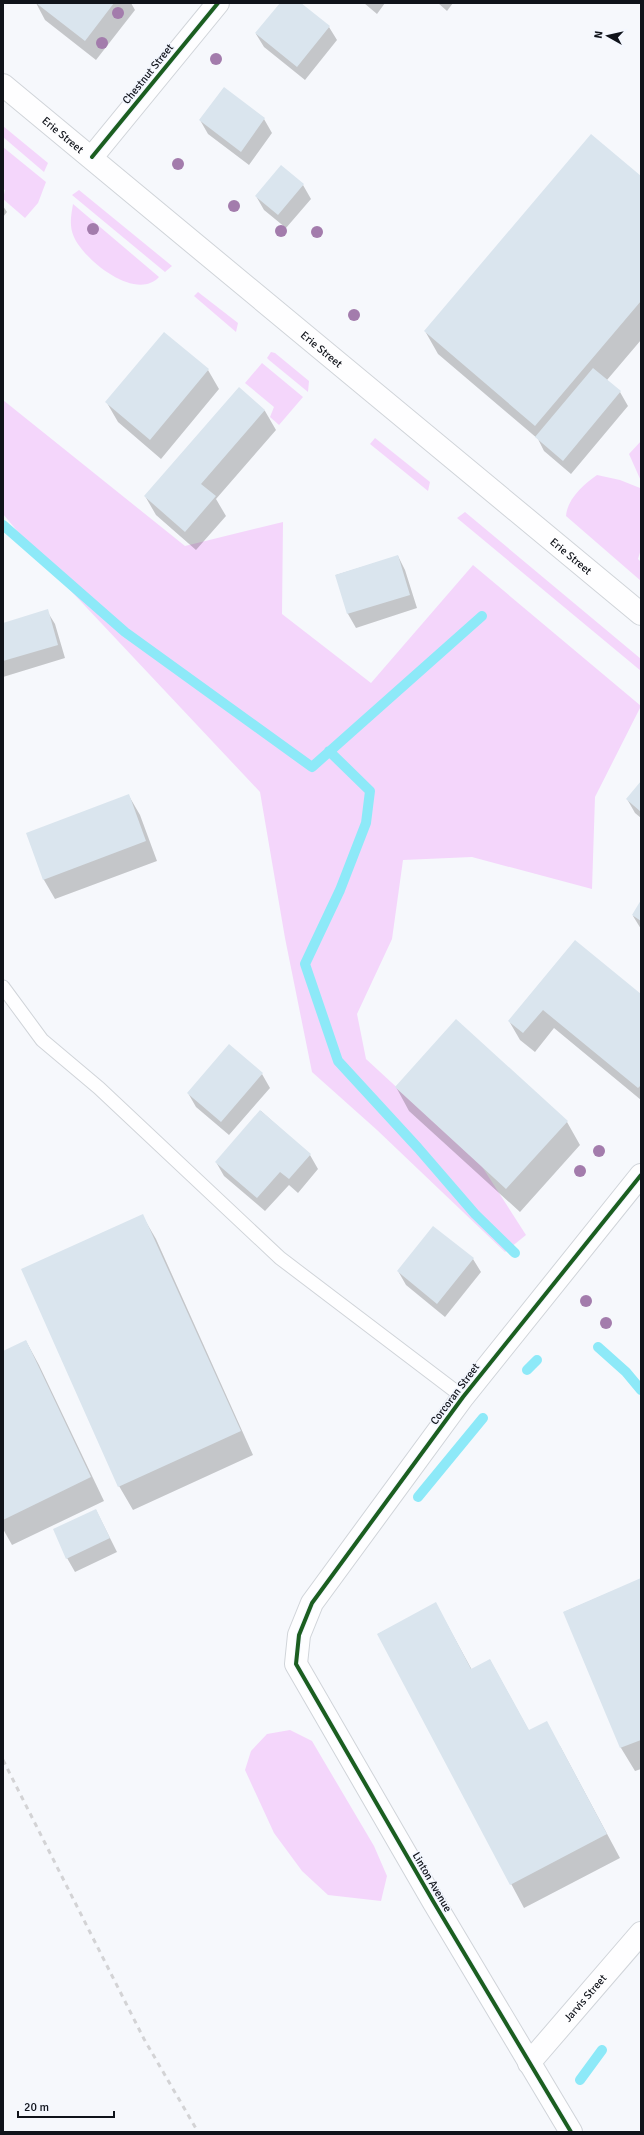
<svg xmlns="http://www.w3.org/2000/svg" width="644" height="2135" font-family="Signika,sans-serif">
  <rect width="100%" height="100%" fill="#f6f8fc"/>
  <!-- green -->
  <path fill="#f4d6fb" d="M3 126 48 163 44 172 3 137Z
    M3 147 46 182 38 203 25 218 3 199 5 190 3 189Z
    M79 190 172 266 165 272 72 195Z
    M73 204 159 277C136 302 84 260 74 237 69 226 71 216 73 204Z
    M198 292 238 323 236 332 194 296Z
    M271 352 275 353 309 381 308 392 269 360 267 358Z
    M262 363 303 397 279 425 270 417 274 407 245 383Z
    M3 400 185 546 283 522 282 614 371 683 473 565 641 706 595 797 592 889 472 857 403 860 392 939 357 1014 366 1059 481 1165 526 1235 505 1252 377 1130 312 1072 285 938 260 792 39 557 3 514Z
    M375 438 430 482 428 491 370 444Z
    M641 441V481L629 454Z
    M597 475 620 480 640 488 641 486V549L638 559 641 562V581L566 516C567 499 584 484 597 475Z
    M465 512 641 659V671L457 518Z
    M290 1730 312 1741 374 1846 387 1876 381 1901 328 1895 302 1871 274 1833 245 1770 251 1751 267 1734Z"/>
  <!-- shadow -->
  <path fill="#0003" d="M36 3H131L135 10 96 60 45 20Z
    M281 3H300L329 27 337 40 305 80 264 47 256 34Z
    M364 3H385L377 14Z
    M438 3H453L447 11Z
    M224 88 264 119 272 133 249 165 208 134 200 120Z
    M641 177V340L607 380 620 392 628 406 571 474 544 451 538 439 438 354 425 331Z
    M303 185 311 199 286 228 264 210 256 196Z
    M3 206 7 212 3 217Z
    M208 370 219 389 161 459 118 422 107 403Z
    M239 388 265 411 276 430 216 499 226 516 196 550 156 515 145 496Z
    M398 556 405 570 417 608 356 628 348 614 336 575Z
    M47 611 55 624 65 658 3 677V624Z
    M641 783V818L635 813 627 799Z
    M129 796 140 815 157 861 55 899 44 880 27 834Z
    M641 902V929L633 916Z
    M575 941 641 996V1100L554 1028 535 1052 520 1040 509 1021Z
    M262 1074 270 1088 229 1135 196 1107 188 1093Z
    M396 1087 567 1122 580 1145 520 1212 409 1111Z
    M261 1111 310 1155 318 1169 298 1193 289 1185 265 1211 224 1176 216 1162Z
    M142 1215 156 1239 253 1455 133 1510 119 1486Z
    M473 1259 481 1272 445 1317 406 1285 398 1271Z
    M26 1341 39 1365 104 1501 12 1545 3 1529V1352Z
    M96 1510 117 1552 75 1572 67 1558Z
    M641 1579V1769L635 1771 621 1748 564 1612Z
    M436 1604 472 1670 490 1660 529 1731 560 1746 620 1858 524 1908 378 1634Z"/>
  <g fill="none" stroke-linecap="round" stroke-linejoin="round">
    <!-- stream -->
    <path stroke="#8de9f8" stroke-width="10" d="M3 525 125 632 312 767 482 616
      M329 751 370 791 366 823 340 890 305 964 338 1061 418 1148 475 1214 515 1253
      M598 1347 626 1372 641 1390
      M527 1370 537 1360
      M418 1497 483 1418
      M580 2080 602 2050"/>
  </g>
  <!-- building -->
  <path fill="#dae5ee" d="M36 3H114L85 41Z
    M280 3H301L330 26 297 67 255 33Z
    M224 87 265 118 241 152 199 120Z
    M591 134 641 176V301L535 426 424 331Z
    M281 165 304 184 278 215 255 196Z
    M164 332 209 369 150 440 105 402Z
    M593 368 621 391 563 461 535 437Z
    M239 387 265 410 201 484 216 496 185 532 144 496Z
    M398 555 410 595 347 614 335 575Z
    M48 609 58 645 3 661V623Z
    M641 781V812L626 799Z
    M129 794 146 841 43 880 26 833Z
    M641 900V921L632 915Z
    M575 940 641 994V1085L638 1088 543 1010 523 1033 508 1021Z
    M456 1019 568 1121 506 1189 395 1087Z
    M229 1044 263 1073 221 1122 187 1093Z
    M260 1110 311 1154 289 1179 280 1172 257 1198 215 1162Z
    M143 1214 241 1431 118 1487 21 1269Z
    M433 1226 474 1258 437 1304 397 1271Z
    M26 1340 91 1477 3 1520V1351Z
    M96 1509 110 1538 66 1559 53 1529Z
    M641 1578V1740L620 1748 563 1612Z
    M436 1602 471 1669 490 1659 529 1730 547 1721 607 1834 510 1885 377 1634Z"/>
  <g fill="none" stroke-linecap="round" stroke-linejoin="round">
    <defs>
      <path id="service" d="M3 987 42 1040 99 1088 280 1258 463 1397"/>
      <g id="minor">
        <path d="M92 157 218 3"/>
        <path id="s1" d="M529 2063 641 1933"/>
        <path d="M571 2132 433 1901 296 1664 299 1635 312 1603 463 1397 641 1175"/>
      </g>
      <g id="primary">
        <path id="s2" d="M3 85 641 614"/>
      </g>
    </defs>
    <!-- service casing -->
    <use href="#service" stroke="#d0d4d9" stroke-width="15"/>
    <!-- minor casing -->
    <use href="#minor" stroke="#d0d4d9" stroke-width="24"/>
    <!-- primary casing -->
    <use href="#primary" stroke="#d0d4d9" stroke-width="24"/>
    <!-- service -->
    <use href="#service" stroke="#fefeff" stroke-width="13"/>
    <!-- minor -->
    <use href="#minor" stroke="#fefeff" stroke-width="22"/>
    <!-- primary -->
    <use href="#primary" stroke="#fefeff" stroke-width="22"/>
    <!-- rail -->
    <path stroke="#d3d3d5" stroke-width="3" stroke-dasharray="5 5" stroke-linecap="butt" d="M3 1760 144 2039 198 2132"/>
    <defs>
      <path id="cycleway" d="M92 157 218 3
        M571 2132 433 1901 296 1664 299 1635 312 1603 463 1397 641 1175"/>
    </defs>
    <!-- cycleway casing -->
    <use href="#cycleway" stroke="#f3f7ff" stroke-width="6"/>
    <!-- cycleway -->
    <use href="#cycleway" stroke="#1b5e20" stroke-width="4"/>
  </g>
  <!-- trees -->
  <g fill="#a37cac">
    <circle cx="118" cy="13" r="6"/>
    <circle cx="102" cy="43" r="6"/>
    <circle cx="216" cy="59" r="6"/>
    <circle cx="178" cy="164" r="6"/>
    <circle cx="234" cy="206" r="6"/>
    <circle cx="93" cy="229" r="6"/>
    <circle cx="281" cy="231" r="6"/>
    <circle cx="317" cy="232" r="6"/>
    <circle cx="354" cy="315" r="6"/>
    <circle cx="599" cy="1151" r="6"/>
    <circle cx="580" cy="1171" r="6"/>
    <circle cx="586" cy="1301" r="6"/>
    <circle cx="606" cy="1323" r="6"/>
  </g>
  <g text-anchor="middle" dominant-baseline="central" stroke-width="3" stroke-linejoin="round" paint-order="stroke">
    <!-- street labels -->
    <g font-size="11" fill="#10131a" stroke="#f3f7ff">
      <text transform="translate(148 74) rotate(-51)">Chestnut Street</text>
      <text stroke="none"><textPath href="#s2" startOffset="78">Erie Street</textPath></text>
      <text stroke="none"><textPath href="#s2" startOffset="414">Erie Street</textPath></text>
      <text stroke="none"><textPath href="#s2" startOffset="738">Erie Street</textPath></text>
      <text transform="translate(455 1394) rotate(-53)">Corcoran Street</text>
      <text transform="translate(432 1882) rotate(60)">Linton Avenue</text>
      <text stroke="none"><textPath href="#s1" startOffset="86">Jarvis Street</textPath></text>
    </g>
  </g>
  <!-- border -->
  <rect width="644" height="2135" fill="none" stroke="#10131a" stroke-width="8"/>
  <!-- north arrow -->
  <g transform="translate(608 36) rotate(278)" stroke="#f3f7ff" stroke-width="3" paint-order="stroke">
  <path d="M0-3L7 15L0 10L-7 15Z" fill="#10131a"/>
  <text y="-6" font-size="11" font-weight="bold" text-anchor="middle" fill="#10131a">N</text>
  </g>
  <!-- scale -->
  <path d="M18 2111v6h96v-6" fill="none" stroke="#10131a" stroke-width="2"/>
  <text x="24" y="2111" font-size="12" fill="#10131a" stroke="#f3f7ff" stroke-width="3" paint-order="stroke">20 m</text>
</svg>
